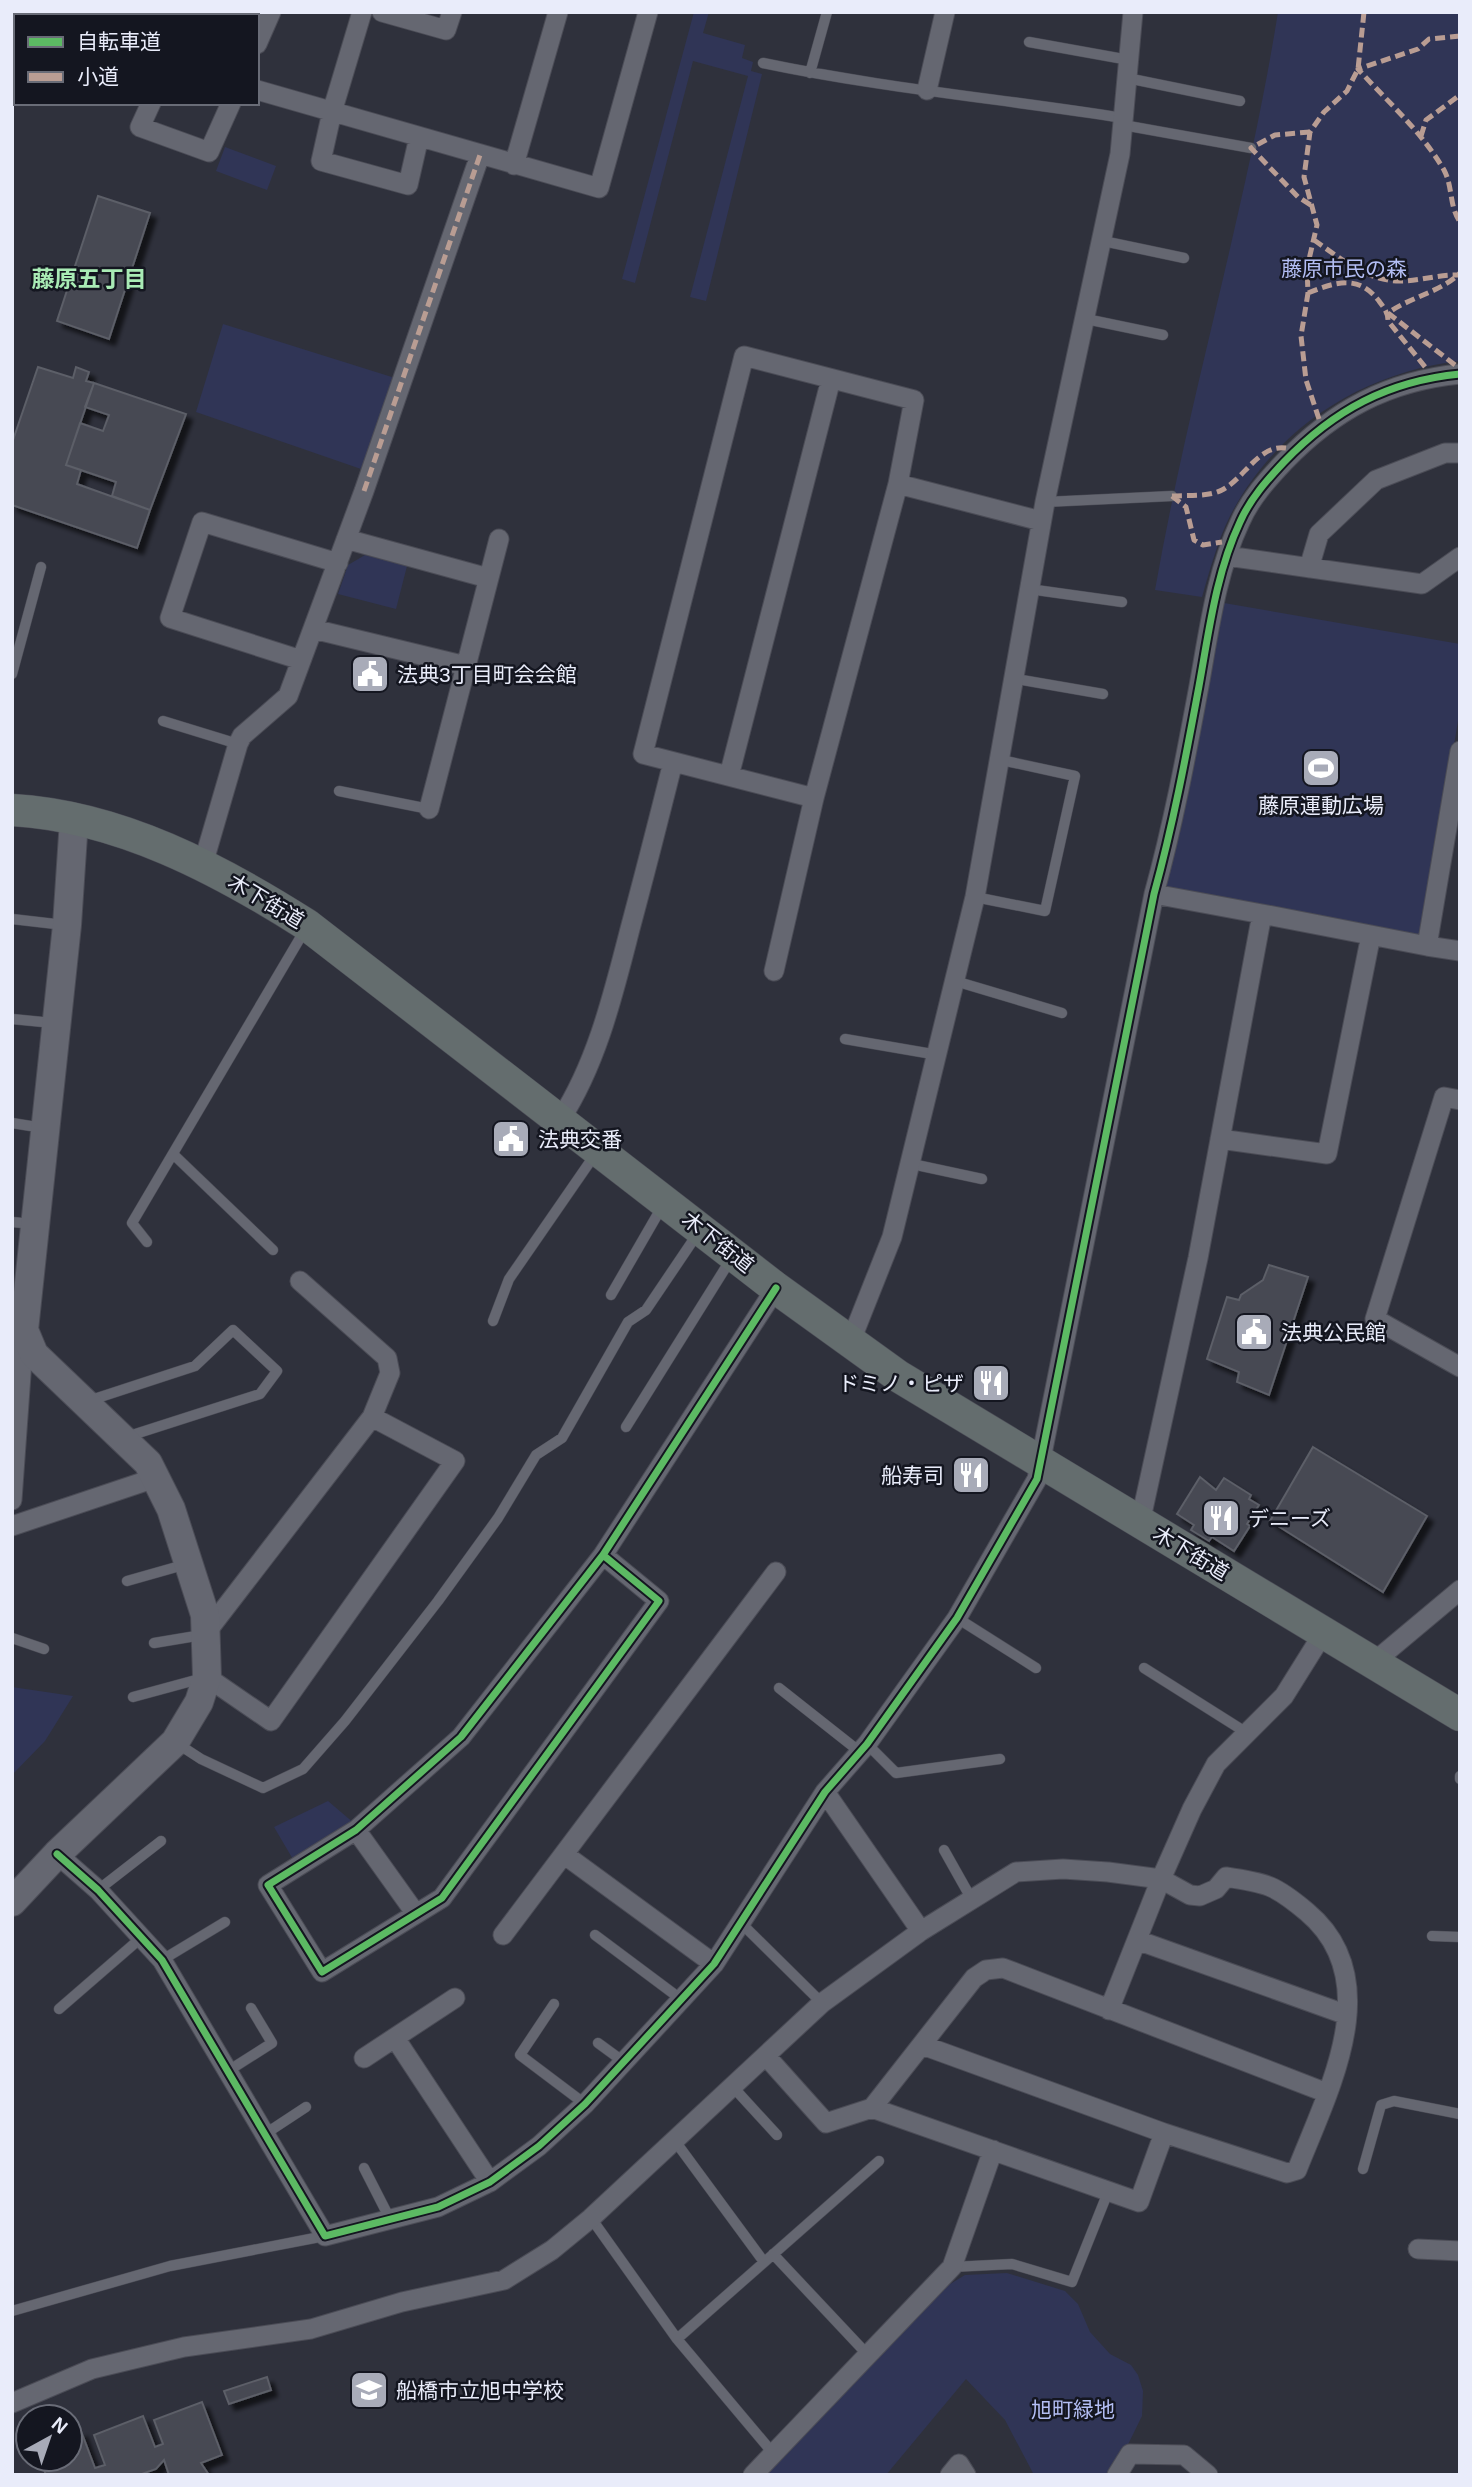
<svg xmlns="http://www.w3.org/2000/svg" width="1472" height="2487" font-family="Helvetica,'Noto Sans JP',sans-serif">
  <defs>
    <filter id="shadow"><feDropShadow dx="6" dy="6" stdDeviation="2" flood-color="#0009"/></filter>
  </defs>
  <rect width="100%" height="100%" fill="#2f313c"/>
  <!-- green -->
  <path fill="#303556" d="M694 12H709L703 33 745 45 742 58 753 62 751 71 762 74 706 301 690 297 748 76 693 61 635 283 622 279Z
    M1278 12H1460V361C1363 372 1275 428 1230 516 1217 542 1210 570 1202 597L1155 590C1189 396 1247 207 1278 12Z
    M225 147 276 166 267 190 216 171Z
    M223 324 395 378 361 469 196 412Z
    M365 555 407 566 396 609 338 594 348 565Z
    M1224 603 1460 644V709L1422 937 1165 888 1181 828Z
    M12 1687 73 1696 45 1741 12 1775Z
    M328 1801 355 1824 294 1861 274 1827Z
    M1007 2273 1065 2291 1078 2304 1090 2332 1110 2354 1131 2365 1138 2375 1143 2391 1142 2416 1113 2475H1034L1005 2420 966 2379 886 2475H765L937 2292 965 2275Z"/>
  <!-- building -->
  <path fill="#474953" stroke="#5c5e67" stroke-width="2" filter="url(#shadow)" d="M98 196 150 213 109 339 57 321Z
    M38 367 73 378 76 367 89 372 86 381 94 383 66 465 81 470 77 484 150 510 137 548 12 505V443Z
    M94 383 186 414 150 510 112 496 116 482 66 465 80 423 103 431 109 415 85 407Z
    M1269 1265 1308 1277 1269 1395 1237 1382 1239 1372 1207 1359 1227 1297 1239 1300 1241 1295 1263 1280Z
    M1313 1447 1427 1516 1383 1592 1270 1521Z
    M1200 1477 1216 1490 1224 1478 1251 1495 1249 1499 1259 1505 1247 1524 1250 1526 1234 1551 1212 1537 1209 1541 1191 1530 1194 1525 1177 1514Z
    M267 2377 271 2390 229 2404 224 2391Z
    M202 2402 222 2455 201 2463 209 2475H169L164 2460 156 2469 139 2475H46L40 2459H70V2435L81 2431 95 2468 105 2465 94 2435 143 2416 155 2447 163 2444 154 2420Z"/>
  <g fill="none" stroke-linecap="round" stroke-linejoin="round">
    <defs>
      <path id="lane" d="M1029 42 1129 60
        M763 63C882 88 1003 99 1123 118
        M810 73 827 12
        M1127 78 1240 101
        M1123 125 1251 148
        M1103 241 1184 258
        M1086 319 1163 335
        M1045 502 1172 496
        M1029 589 1122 602
        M12 674 41 567
        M1016 679 1103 694
        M163 721 238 744
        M339 791 429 809
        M975 897 1045 911 1075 776 1001 760
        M12 919 64 925
        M955 981 1062 1013
        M12 1019 53 1023
        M845 1039 938 1055
        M12 1123 43 1128
        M173 1154 273 1250
        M912 1164 982 1179
        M12 1222 33 1224
        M147 1242 132 1223 306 928
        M611 1295 663 1205
        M493 1321 509 1279 596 1153
        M88 1401 195 1366 233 1330 277 1371 260 1394 126 1437
        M626 1427 731 1259
        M127 1581 187 1564
        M957 1618 1036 1668
        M12 1638 44 1649
        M154 1643 202 1635
        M1144 1668 1247 1733
        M779 1688 860 1752
        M133 1697 203 1678
        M178 1744 201 1759 263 1788 303 1769 345 1721 438 1601 498 1518 536 1455 562 1438 628 1322 646 1310 698 1233
        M867 1744 896 1773 1000 1759
        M1460 1776V1779
        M944 1850 971 1898
        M98 1890 161 1841
        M741 1923 822 2003
        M595 1935 682 2000
        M1432 1936 1460 1937
        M162 1960 225 1922
        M554 2004 520 2055 585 2104
        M59 2009 142 1937
        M598 2043 624 2062
        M228 2071 272 2043 251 2008
        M733 2087 777 2135
        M265 2134 306 2107
        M675 2141 764 2262
        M364 2168 390 2219
        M1363 2169 1381 2105 1394 2101 1460 2114
        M591 2218 677 2339 772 2452
        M773 2254 866 2353
        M952 2267 1012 2264 1072 2282 1108 2192
        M12 2311 170 2266 325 2236
        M677 2339 879 2161"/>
      <path id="street" d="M160 12 169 16
        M362 12 332 112 321 161 408 185 419 137
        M382 12 446 30 452 12
        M257 44 271 12
        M257 90 599 188 648 12
        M927 90 945 12
        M151 103 140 127 209 152 231 103
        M514 165 558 12
        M898 484 814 798 643 754 744 356 914 400 898 484 1041 521
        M346 539 488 578
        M1227 556 1422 584 1460 557
        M1309 568 1319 534 1376 480 1445 453H1460
        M313 629 466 666
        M301 660 170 618 202 522 338 563
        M1460 751 1427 946 1460 951
        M729 776 831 379
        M429 809 499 539
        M203 864 238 744 242 736 288 696 364 491 480 155
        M1262 914 1427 946
        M774 971 814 798
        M1460 1100 1444 1097 1375 1319 1460 1367
        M560 1120C597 1063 613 995 630 929 645 873 659 818 673 762
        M1220 1139 1327 1154 1371 935
        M300 1281 387 1358 390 1373 372 1417
        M850 1343 892 1237 975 897 1045 502 1120 154 1133 12
        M12 1500 24 1333
        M1140 1523 1198 1258 1262 914 1154 894
        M12 1526 155 1478
        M603 1555 659 1601 442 1898 322 1972 268 1885 356 1830 461 1737 603 1555 776 1288
        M205 1634 372 1417 455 1461 271 1721 207 1677
        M1374 1662 1460 1590
        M825 1792 921 1931
        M356 1830 416 1914
        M57 1854 98 1890 162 1960 325 2236 438 2207 490 2182 539 2146 585 2104 714 1964 825 1792 867 1744 957 1618 1037 1479 1154 894C1173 825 1186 756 1199 686 1209 631 1216 573 1240 522 1250 499 1267 480 1284 462 1334 410 1388 381 1460 374
        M565 1855 714 1964
        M503 1935 776 1572
        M1137 1940 1347 2015
        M1109 2010 1161 1879 1192 1809 1216 1764 1284 1696 1324 1632
        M395 2038 490 2182
        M766 2056 826 2123 872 2108 974 1978 986 1970 1003 1968 1327 2093
        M364 2058 455 1998
        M872 2108 1139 2202 1164 2133
        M1418 2249 1460 2251
        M12 2403 92 2369 184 2347 311 2329 402 2302 504 2280 552 2250 591 2218 822 2003 921 1931 1016 1872 1063 1869 1108 1872 1161 1879 1190 1895 1200 1896 1216 1889 1226 1877C1267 1883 1275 1885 1307 1912 1388 1980 1328 2091 1297 2170L1287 2173 1164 2133 922 2045
        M753 2475 952 2267 993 2150
        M950 2475 959 2464 966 2475
        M1117 2475 1130 2454 1184 2455 1208 2475"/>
      <path id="secondary" d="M12 1902 57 1854 175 1742 199 1702 207 1677 205 1615 171 1509 148 1463 34 1354 24 1330 67 925 74 820"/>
      <path id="primary" d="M12 810C119 816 219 869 307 925L776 1288 898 1376 1460 1715"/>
    </defs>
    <!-- lane casing -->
    <use href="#lane" stroke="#4b4c56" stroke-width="11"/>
    <!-- street casing -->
    <use href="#street" stroke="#4b4c56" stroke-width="21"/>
    <!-- secondary casing -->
    <use href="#secondary" stroke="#4b4c56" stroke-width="30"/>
    <!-- primary casing -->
    <use href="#primary" stroke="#4b4c56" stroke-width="33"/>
    <!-- lane -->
    <use href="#lane" stroke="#656771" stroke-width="10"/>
    <!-- street -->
    <use href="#street" stroke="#656771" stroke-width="19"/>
    <!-- secondary -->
    <use href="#secondary" stroke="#656771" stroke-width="28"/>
    <!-- primary -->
    <use href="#primary" stroke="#646d6e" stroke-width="32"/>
    <!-- quiet -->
    <path stroke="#b99d93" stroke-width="5" stroke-dasharray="10 5" stroke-linecap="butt" d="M1460 36 1429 39 1418 49 1358 69C1388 102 1422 132 1444 170 1453 187 1449 206 1460 222
      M1310 132 1275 135 1251 148 1298 197 1314 207
      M1421 136 1426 120 1460 95
      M1314 240C1340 258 1368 282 1401 281 1420 281 1440 274 1460 275
      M1308 293C1336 282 1358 274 1379 301 1384 308 1388 312 1388 321L1426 368
      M1455 365 1388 313C1410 297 1441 292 1460 273
      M1319 419 1306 380 1301 336 1308 293 1307 268 1317 225 1304 177 1310 132 1324 112 1347 91 1358 69 1364 12
      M364 491 480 155
      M1172 496C1188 495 1209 497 1222 490 1244 479 1259 444 1286 448
      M1172 496 1186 507 1194 540 1203 545 1222 542"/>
    <defs>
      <path id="cycleway" d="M603 1555 659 1601 442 1898 322 1972 268 1885 356 1830 461 1737 603 1555 776 1288
        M57 1854 98 1890 162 1960 325 2236 438 2207 490 2182 539 2146 585 2104 714 1964 825 1792 867 1744 957 1618 1037 1479 1154 894C1173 825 1186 756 1199 686 1209 631 1216 573 1240 522 1250 499 1267 480 1284 462 1334 410 1388 381 1460 374"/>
    </defs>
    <!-- cycleway casing -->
    <use href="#cycleway" stroke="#141620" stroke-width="11"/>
    <!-- cycleway -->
    <use href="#cycleway" stroke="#5cba63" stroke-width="7"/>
  </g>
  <!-- icons -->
  <defs>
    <symbol id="civic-square" viewBox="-11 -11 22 22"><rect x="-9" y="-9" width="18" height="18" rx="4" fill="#a8abb8" stroke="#141620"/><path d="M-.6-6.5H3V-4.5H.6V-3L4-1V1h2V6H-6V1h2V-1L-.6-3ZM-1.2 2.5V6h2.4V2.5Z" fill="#fff"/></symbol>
    <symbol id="stadium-square" viewBox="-11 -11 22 22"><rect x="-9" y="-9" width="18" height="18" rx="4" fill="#a8abb8" stroke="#141620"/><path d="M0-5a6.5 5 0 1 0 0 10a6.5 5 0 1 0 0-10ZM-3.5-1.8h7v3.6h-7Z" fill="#fff"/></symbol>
    <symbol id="restaurant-square" viewBox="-11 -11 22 22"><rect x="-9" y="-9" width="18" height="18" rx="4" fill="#a8abb8" stroke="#141620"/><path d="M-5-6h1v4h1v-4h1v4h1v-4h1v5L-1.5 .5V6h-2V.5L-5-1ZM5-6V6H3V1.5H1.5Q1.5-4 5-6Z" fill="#fff"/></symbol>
    <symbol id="school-square" viewBox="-11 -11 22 22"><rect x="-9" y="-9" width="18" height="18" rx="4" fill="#a8abb8" stroke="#141620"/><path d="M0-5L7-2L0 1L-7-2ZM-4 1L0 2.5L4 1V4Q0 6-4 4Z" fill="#fff"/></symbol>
  </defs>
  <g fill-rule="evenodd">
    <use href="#civic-square" x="348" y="652" width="44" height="44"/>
    <use href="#stadium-square" x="1299" y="746" width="44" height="44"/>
    <use href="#civic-square" x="489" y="1117" width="44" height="44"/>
    <use href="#civic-square" x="1232" y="1310" width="44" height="44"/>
    <use href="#restaurant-square" x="969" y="1361" width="44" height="44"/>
    <use href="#restaurant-square" x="949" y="1453" width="44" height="44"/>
    <use href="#restaurant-square" x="1199" y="1496" width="44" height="44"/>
    <use href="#school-square" x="347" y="2368" width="44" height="44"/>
  </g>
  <g text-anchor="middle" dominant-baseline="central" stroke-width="5" stroke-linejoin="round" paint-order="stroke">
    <!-- park labels -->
    <g font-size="21" fill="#b3bef4" stroke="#141620">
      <text x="1344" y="268">藤原市民の森</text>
      <text x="1073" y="2409">旭町緑地</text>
    </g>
    <!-- poi labels -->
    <g font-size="21" fill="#e9ecfa" stroke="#141620" text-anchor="start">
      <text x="397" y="674">法典3丁目町会会館</text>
      <text x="1321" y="805" text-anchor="middle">藤原運動広場</text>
      <text x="538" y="1139">法典交番</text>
      <text x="1281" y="1332">法典公民館</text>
      <text x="964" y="1383" text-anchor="end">ドミノ・ピザ</text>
      <text x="944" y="1475" text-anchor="end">船寿司</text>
      <text x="1248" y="1518">デニーズ</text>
      <text x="396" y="2390">船橋市立旭中学校</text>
    </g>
    <!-- street labels -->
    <g font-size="21" fill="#e9ecfa" stroke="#141620">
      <text transform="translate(266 901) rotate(31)">木下街道</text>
      <text transform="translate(718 1242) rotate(38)">木下街道</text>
      <text transform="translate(1191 1553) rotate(31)">木下街道</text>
    </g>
    <!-- neighbourhood labels -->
    <g font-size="23" font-weight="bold" fill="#a9ebb5" stroke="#141620">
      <text x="89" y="279">藤原五丁目</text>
    </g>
  </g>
  <!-- border -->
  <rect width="1472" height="2487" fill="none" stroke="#e9ecfa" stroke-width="28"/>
  <!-- legend -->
  <rect x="14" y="14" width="245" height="91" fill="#141620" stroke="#696c77" stroke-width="2"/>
  <rect x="28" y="37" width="35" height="10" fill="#5cba63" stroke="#696c77" stroke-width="2"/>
  <text x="77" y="49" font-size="21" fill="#e9ecfa">自転車道</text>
  <rect x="28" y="72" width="35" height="10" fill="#b99d93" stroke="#696c77" stroke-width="2"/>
  <text x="77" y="84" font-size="21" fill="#e9ecfa">小道</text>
  <!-- north arrow -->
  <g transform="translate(49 2438) rotate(40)"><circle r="33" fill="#141620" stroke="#696c77" stroke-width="2"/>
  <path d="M0-5L12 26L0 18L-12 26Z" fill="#a8abb8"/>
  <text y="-10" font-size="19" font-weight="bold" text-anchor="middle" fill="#e9ecfa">N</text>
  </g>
</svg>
